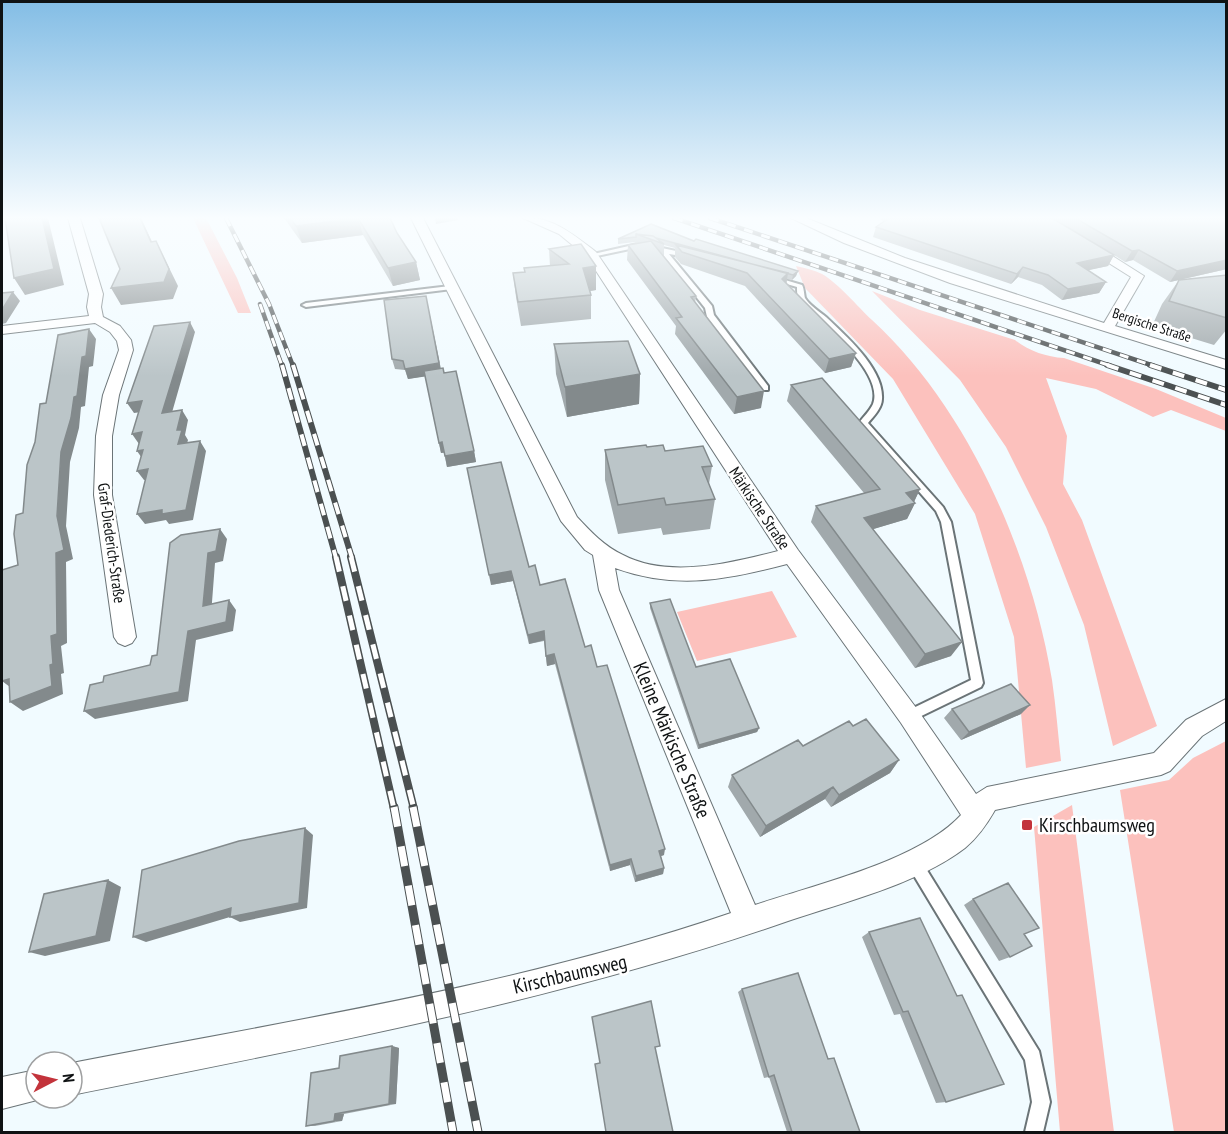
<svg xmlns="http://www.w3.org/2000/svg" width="1228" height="1134" font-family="'PT Sans Narrow',sans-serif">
  <rect width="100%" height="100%" fill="#f1fbff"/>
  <!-- green -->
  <path fill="#fcc1bd" d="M193 218H206L237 278 251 313H238Z
    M796 266C804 268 814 270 822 274 838 283 858 307 872 320 968 408 1031 553 1052 680 1056 707 1058 734 1061 761L1026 768 1014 637 975 514 893 379 805 288Z
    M872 291 920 310 1015 340C1029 351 1046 357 1064 358L1156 389 1226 418V431L1171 410 1153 417 1096 389 1046 378 1067 436 1063 484 1082 520 1157 726 1113 746 1084 625 1046 527 1006 447 960 380Z
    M772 591 797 637 697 661 677 612Z
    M1226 741V1132H1174L1120 790 1169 780 1193 758Z
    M1072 805 1114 1132H1060L1034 827Z"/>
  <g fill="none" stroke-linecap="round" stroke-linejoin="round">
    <defs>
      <path id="lane" d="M642 243 644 244V246L592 257 589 255Z
        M662 248 690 254 691 255 688 257 669 254 712 306 714 315 768 386V390H762L707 317 705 308 660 251 659 250Z
        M775 277 802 285C804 288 804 294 805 298 809 305 820 312 826 317 846 336 884 369 882 399 882 408 873 417 868 423L943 507 951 522 983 683 981 687 909 722 905 720 903 716 905 712 971 680 941 522 936 511 859 423C863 417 870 411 873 404 883 377 838 337 820 320 814 314 805 308 800 301 797 297 797 292 797 287L773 280V278Z
        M450 286 454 288 452 289 306 307 302 305 306 303Z
        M915 857 920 859 1039 1051 1050 1102 1043 1132H1025L1032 1102 1025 1060 910 869 908 864 910 859Z"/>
      <path id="street" d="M68 218H80L103 294 101 307 103 317 120 326 131 340 133 350 119 395 112 436V495L136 637 132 643 125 646 118 643 114 637 94 495 96 436 103 395 119 350 117 341 110 332 95 323 2 334V326L89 316 87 307 89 294Z
        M411 218H423L577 517C591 532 604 546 623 555 669 579 731 563 778 551L587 257 559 234 523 218C552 216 574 235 596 252L798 550 917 709 976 794 987 787 1154 753 1186 720 1226 699V721L1202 736 1170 771 1161 775 995 810C987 824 978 837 965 848 918 884 844 902 788 921 555 1002 314 1046 72 1095V1063C292 1020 517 986 731 913L599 590 593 555 585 550 561 521ZM787 564 901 723 961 815C919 861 814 885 755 905L619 590 615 568C676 590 726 580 787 564Z
        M791 218H806L905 258 1104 323 1131 277 1085 248 1095 245 1144 276 1115 326 1226 360V369L950 283 844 243Z
        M36 1070V1098H45L2 1109V1077Z"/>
    </defs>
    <!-- lane casing -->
    <use href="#lane" stroke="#6b7477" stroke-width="4"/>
    <!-- street casing -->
    <use href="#street" stroke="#6b7477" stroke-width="2"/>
    <!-- lane -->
    <use href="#lane" fill="#fff" fill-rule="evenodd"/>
    <!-- street -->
    <use href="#street" fill="#fff" fill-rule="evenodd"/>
    <defs>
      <path id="rail-far3" d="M226 218 269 304 293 366
        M674 218 1111 366
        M710 218 1154 366
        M260 304 282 366"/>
      <path id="rail-far2" d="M282 365 336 558
        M293 365 352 558
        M1107 365 1226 405
        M1150 365 1226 390"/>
      <path id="rail-far1" d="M336 557 394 809
        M351 557 414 809"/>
      <path id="rail" d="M394 807 453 1132
        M413 807 478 1132"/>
    </defs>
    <!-- rail-far3 casing -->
    <use href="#rail-far3" stroke="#4b5051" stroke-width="4.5"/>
    <!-- rail-far2 casing -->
    <use href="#rail-far2" stroke="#4b5051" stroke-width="6"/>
    <!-- rail-far1 casing -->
    <use href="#rail-far1" stroke="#4b5051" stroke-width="8"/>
    <!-- rail casing -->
    <use href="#rail" stroke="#4b5051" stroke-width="9"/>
    <!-- rail-far3 -->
    <use href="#rail-far3" stroke="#fff" stroke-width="3" stroke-dasharray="9" stroke-linecap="butt"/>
    <!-- rail-far2 -->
    <use href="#rail-far2" stroke="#fff" stroke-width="4" stroke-dasharray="12" stroke-linecap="butt"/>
    <!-- rail-far1 -->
    <use href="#rail-far1" stroke="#fff" stroke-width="5" stroke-dasharray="15" stroke-linecap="butt"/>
    <!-- rail -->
    <use href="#rail" stroke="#fff" stroke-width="7" stroke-dasharray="20" stroke-linecap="butt"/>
  </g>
  <!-- wall -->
  <path fill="#a1a9ac" d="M284 218H390L397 233 416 262 420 280 393 286 363 235 302 243Z
    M881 218H1227V269L1179 280 1227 275V329L1214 345 1152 326 1162 304 1179 280 1170 282 1133 260 1125 262 1114 255 1108 266 1088 270 1106 282 1099 293 1062 300 1042 285 1018 277 1011 284 873 237 876 227 884 221 880 219Z
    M651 224 694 241 798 271 796 276 792 280 787 279 786 284 856 353 851 367 825 373 745 286 681 264 675 257V248L664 245V257L696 296 695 303 761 408 734 414 675 334 676 326 627 260 628 245 635 244V242L618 244V239Z
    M581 244 596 290 590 291 591 295V319L521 326 516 297 513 273 524 272 550 266 549 249Z
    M384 300 444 373 474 451 476 462 447 467 444 453H441L425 376 408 379 405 370 395 369 392 359Z
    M554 344 640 374 639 404 567 417 556 374Z
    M791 385 920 489 914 502 915 503 907 519 873 529 951 656 915 668 811 522 816 506 864 493 787 401Z
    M647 447 665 451 712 466 709 484 715 499 710 529 663 535 661 528 618 534 605 480V450Z
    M529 567 540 585 585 647 597 667 664 855 661 856 664 868 663 874 635 882 630 865 610 871 555 664 547 666 544 641 529 644 513 581 491 585Z
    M650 603 696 667 759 728 757 732 698 749 650 608Z
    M952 709 1021 714 961 740 944 718Z
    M853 726 899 760 890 773 831 807 825 799 760 837 728 787 732 775Z
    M973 899 1024 934 1010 957 999 961 964 905Z
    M920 918 946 1102 936 1103 900 1014 894 1015 862 937 869 932Z
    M742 989 828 1059 860 1132H787L769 1077 764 1078 738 992Z
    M392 1046 399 1048 396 1104 344 1114 342 1121 315 1126H306L339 1068Z"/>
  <!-- shaded-wall -->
  <path fill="#838a8c" d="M42 218H48L64 285 25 295 14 278Z
    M140 218H141L160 259 151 242Z
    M358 218 363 235 302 243 296 226Z
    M435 218H458V220L436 224Z
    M156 241 178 286 173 299 121 305 111 288Z
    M1139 250 1133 260 1125 262 1132 251Z
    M1114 255 1108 266 1071 274 1077 263Z
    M1227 260V269L1170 282 1177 271Z
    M416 262 420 280 393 286 388 268Z
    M596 266V290L584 292 583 268Z
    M1023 267 1018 277 1011 284 1017 274Z
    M798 271 796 276 792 280 793 275Z
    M788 273 786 286 782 279Z
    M1106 282 1099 293 1062 300 1068 289Z
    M13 292 20 301 6 323 2 324V310Z
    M428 306 442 374 408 379 405 369Z
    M190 322 195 332 169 423 162 413Z
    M89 329 96 339 93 366 89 367 85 406 81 407 79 428 70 462 66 526 73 559 66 562 67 643 61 646 64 673 61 674 63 694 23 711 10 702 50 665 51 636 56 553 57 516 61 452 82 357Z
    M856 353 851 367 825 373 829 359Z
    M640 374 639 404 567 417 565 387Z
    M764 391 761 408 734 414 737 397Z
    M142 401 149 411 134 413 127 403Z
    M182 410 188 420 185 435 188 440 184 454 178 444 177 430Z
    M142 432 139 444 132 434Z
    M200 441 206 451 193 520 169 524 166 520 145 524 137 514Z
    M442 442 445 452 441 453 439 443Z
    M143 450 144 461 137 451Z
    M474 451 476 462 447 467 445 456Z
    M148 469 155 479 144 480 137 471Z
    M920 489 913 504 915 503 907 519 857 534 864 518 906 493Z
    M220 529 227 539 223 561 215 563 211 615 203 606 208 553Z
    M511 571 513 581 491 585 489 575Z
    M229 600 236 610 233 631 196 640 188 701 95 719 84 711 179 692 188 631Z
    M544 631 545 640 529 644 528 635Z
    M962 642 951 656 915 668 925 654Z
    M554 654 555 664 547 666 546 656Z
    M9 679 14 690 2 681Z
    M1030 705 1021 714 961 740 969 732Z
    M759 728 757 732 698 749 699 745Z
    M899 760 890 773 831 807 839 795Z
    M833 787 825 799 760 837 766 826Z
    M305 828 313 835 307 908 240 922 230 917 146 942 133 937Z
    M665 849 664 855 658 857 659 851Z
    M631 859 630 865 610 871V865Z
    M664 868 663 874 635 882 636 876Z
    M108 880 121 887 110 941 45 956 29 952Z
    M392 1046 399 1048 396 1104H389Z
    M335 1114H344L342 1121H334Z"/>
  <!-- building -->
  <path fill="#bbc5c8" stroke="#838a8c" stroke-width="1.5" d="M5 218H42L54 269 14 278Z
    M99 218H140L151 242 156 241 169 269 164 282 111 288 120 269Z
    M290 218H390L397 233 416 262 388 268 358 218 296 226Z
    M889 218H1052L1114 255 1077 263 1106 282 1068 289 1048 275 1023 267 1017 274 876 227Z
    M1075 218H1227V260L1177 271 1139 250 1132 251Z
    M651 224 694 241 696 239 798 271 793 275 656 238 653 236 636 234V237L618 239Z
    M636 234 653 236 664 244Z
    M651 241 696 296 691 297 764 391 737 397 676 318 682 317 628 245Z
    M581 244 596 266 583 268 591 295 518 302 513 273 525 272 524 268 569 264 549 249Z
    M676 245 788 273 782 279 856 353 829 359 747 273 682 252Z
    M1227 275V318L1169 301 1179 280Z
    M13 292 2 310V293Z
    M426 296 439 363 405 369 403 361 392 359 384 300Z
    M190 322 162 413 182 410 177 430H182L178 444 200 441 186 510 162 514V510L137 514 148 469 137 471 143 450 137 451 142 432 132 434 142 401 127 403 154 326Z
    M89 329 86 356 82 357 77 396 74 397 71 418 61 452 57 516 64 550 56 553 57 634 51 636 53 664 50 665 52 686 10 702 9 679 2 681V570L18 565 14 534 16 515 23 513 27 465 35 442 40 404 46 403 58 335Z
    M628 341 640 374 565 387 554 344Z
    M443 368 444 373 456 371 474 451 445 456 442 442 439 443 424 371Z
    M822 378 920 489 906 493 915 503 864 518 962 642 925 654 816 506 880 489 791 385Z
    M646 445 647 447 663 445 665 451 703 446 712 466 702 467 715 499 666 505 664 498 618 505 605 450Z
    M501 462 529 567 535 565 540 585 565 579 585 647 591 645 597 667 607 665 665 849 659 851 664 868 636 876 631 859 610 865 554 654 546 656 544 631 528 635 511 571 489 575 467 468Z
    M220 529 216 551 208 553 203 606 229 600 226 622 188 631 179 692 84 711 90 685 103 682 104 676 150 665 152 656 157 655 170 543 181 535Z
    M670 599 696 667 730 659 759 728 699 745 650 603Z
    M1011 684 1030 705 969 732 952 709Z
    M866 719 899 760 839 795 833 787 766 826 732 775 798 740 803 746 849 721 853 726Z
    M305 828 299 903 230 917 231 908 133 937 142 870 239 841Z
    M108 880 96 936 29 952 44 894Z
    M1008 883 1039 928 1024 934 1032 946 1010 957 973 899Z
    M920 918 957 996 962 995 1004 1084 946 1102 908 1011 903 1012 869 932Z
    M798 973 828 1059 834 1058 860 1132H792L774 1075 769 1077 742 989Z
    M651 1001 660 1046 655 1047 673 1132H606L595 1064 600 1063 592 1017Z
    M392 1046 389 1104 335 1114 334 1121 306 1126 311 1073 339 1068 340 1056Z"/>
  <!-- sky -->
  <linearGradient id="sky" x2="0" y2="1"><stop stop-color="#83bde5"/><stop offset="0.58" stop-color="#f9fdff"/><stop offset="1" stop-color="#f9fdff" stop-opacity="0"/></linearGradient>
  <rect width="1228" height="376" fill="url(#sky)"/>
  <!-- markers -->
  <rect fill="#c3333b" stroke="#fff" stroke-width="2" x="1021" y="819" width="12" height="12" rx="3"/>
  <g text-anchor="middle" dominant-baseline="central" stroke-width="5" stroke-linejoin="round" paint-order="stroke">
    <!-- far-street labels -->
    <g font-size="14" fill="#0f1213" stroke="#fff">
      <text transform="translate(1152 325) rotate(18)">Bergische Straße</text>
    </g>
    <!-- street labels -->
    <g font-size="16" fill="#0f1213" stroke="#fff">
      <text transform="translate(760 508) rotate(56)">Märkische Straße</text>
      <text transform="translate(112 543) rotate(82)">Graf-Diederich-Straße</text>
    </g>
    <!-- near-street labels -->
    <g font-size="20" fill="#0f1213" stroke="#fff">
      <text transform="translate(672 740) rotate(67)">Kleine Märkische Straße</text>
      <text transform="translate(570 974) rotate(-13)">Kirschbaumsweg</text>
    </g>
    <!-- near-poi labels -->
    <g font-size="20" fill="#0f1213" stroke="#fff" text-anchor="start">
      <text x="1039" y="825">Kirschbaumsweg</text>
    </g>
  </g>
  <!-- border -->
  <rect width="1228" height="1134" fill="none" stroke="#0f1213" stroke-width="6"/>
  <!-- north arrow -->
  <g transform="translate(54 1080) rotate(83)"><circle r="28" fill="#ffffff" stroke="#9fa0a1" stroke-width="1.5"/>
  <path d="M0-4.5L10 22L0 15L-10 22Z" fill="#c3333b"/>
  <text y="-9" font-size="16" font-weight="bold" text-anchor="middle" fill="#0f1213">N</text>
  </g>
</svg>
